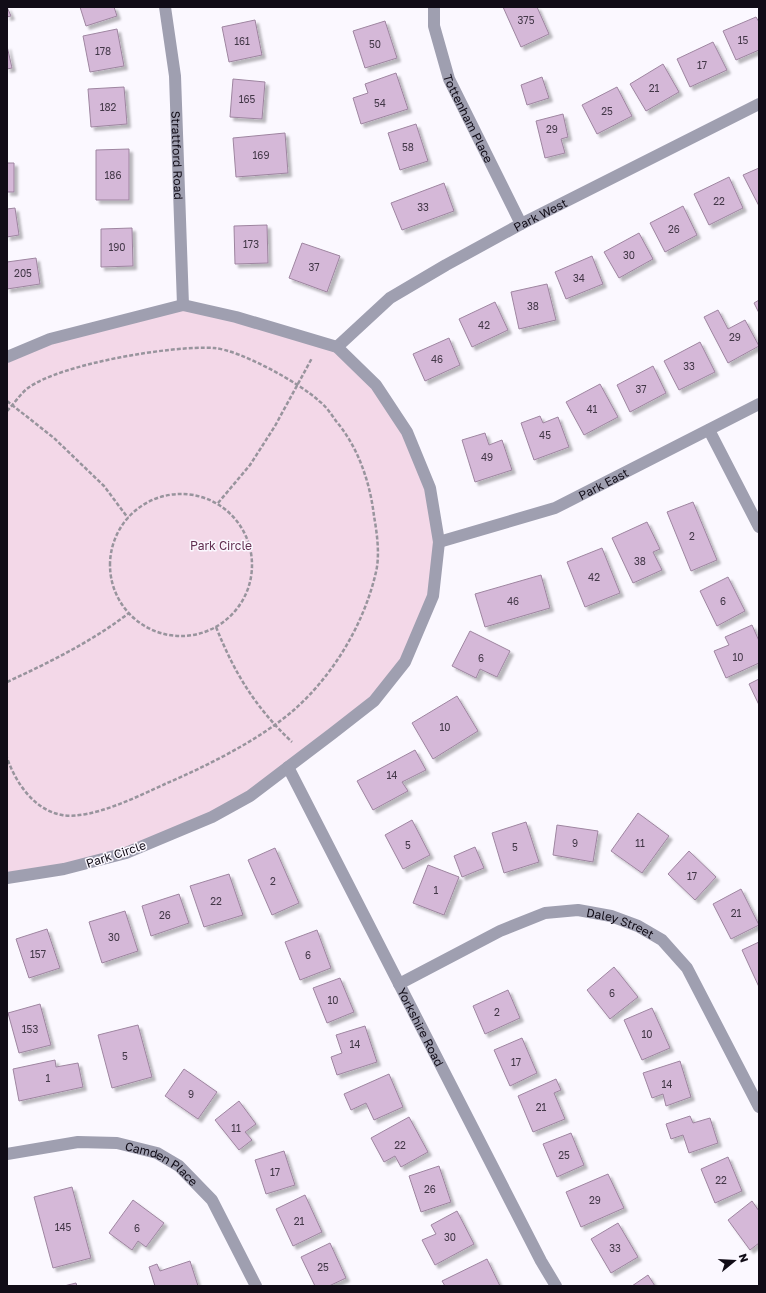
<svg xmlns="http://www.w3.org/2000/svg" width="766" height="1293" font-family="'Golos Text',sans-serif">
  <defs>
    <filter id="shadow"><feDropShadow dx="3.5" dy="3.5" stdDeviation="1" flood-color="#0004"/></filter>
  </defs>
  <rect width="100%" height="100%" fill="#fbf8ff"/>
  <!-- green -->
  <path fill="#f3d8e8" d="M183 305 337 347 376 385 430 488 439 542 433 596 405 662 374 701 250 796 126 853 7 878V357Z"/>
  <!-- building -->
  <path fill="#d5b8d8" stroke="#9e85a0" filter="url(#shadow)" d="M7 7 11 16 7 17Z
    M80 7H114L117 16 86 26Z
    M503 7H537L549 34 521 47Z
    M756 17 759 22V50L736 60 723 31Z
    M255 20 262 55 229 62 222 27Z
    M385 21 397 58 365 68 353 31Z
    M117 29 124 66 90 72 83 36Z
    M713 42 727 70 690 87 677 59Z
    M7 46 12 68 7 69Z
    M663 64 679 92 646 111 630 84Z
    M396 73 408 109 361 124 353 98 368 93 365 84Z
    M542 77 549 98 527 105 521 85Z
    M233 79 265 82 262 119 230 117Z
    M124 87 127 124 91 127 88 89Z
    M617 87 632 116 597 134 582 105Z
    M563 114 568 137 561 139 565 153 545 158 536 121Z
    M416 124 428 161 400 170 388 133Z
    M285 133 288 173 236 177 233 138Z
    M129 149V200H96V150Z
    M7 163H14V192H7Z
    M759 168V206L743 175Z
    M729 177 743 208 709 225 694 194Z
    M444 183 454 211 402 230 391 203Z
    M683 206 697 235 665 252 650 223Z
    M15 208 19 235 7 237V209Z
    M267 225 268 263 235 264 234 226Z
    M132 228 133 266 101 267V229Z
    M639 233 653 259 619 278 604 252Z
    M302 243 340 256 327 292 289 278Z
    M592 256 603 284 566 299 555 272Z
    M36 258 40 284 7 289V262Z
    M547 284 556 320 519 329 511 292Z
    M759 300V313L754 303Z
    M495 302 508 330 472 347 459 319Z
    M718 310 728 329 745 320 759 346 728 363 704 317Z
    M449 338 460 365 425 381 413 354Z
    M700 342 715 372 679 390 664 361Z
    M653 366 666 393 630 412 617 385Z
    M600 384 618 417 584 435 566 402Z
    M540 416 543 423 558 417 569 447 534 460 521 423Z
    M485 433 489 445 502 440 512 470 475 482 462 440Z
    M693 502 717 560 691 571 667 512Z
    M647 522 660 549 653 552 662 570 633 583 612 538Z
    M602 548 620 593 585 607 567 562Z
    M541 575 550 608 485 627 475 594Z
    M728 577 745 611 717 626 700 591Z
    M752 625 759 641V663L726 678 714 651 729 645 725 637Z
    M470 631 510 651 497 677 480 669 476 678 452 666Z
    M759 679V705L749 684Z
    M457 696 478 731 433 759 412 723Z
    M415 750 426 770 402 782 408 791 373 810 357 781Z
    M638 813 669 836 642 873 611 851Z
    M412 820 430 855 403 869 385 835Z
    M526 822 539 862 504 873 492 833Z
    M557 825 598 831 593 862 553 855Z
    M475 847 484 868 462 877 454 856Z
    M275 848 299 903 272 915 248 860Z
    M689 851 716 877 695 900 668 874Z
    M428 865 459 877 444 915 413 903Z
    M229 874 243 915 204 927 190 886Z
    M741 889 759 925 731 939 713 904Z
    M179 894 189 923 151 936 142 906Z
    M125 911 138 951 102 963 89 922Z
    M47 929 60 968 29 978 16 939Z
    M317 930 331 968 300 980 285 942Z
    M759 942V987L742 950Z
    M614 967 638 997 610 1019 587 990Z
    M340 978 354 1012 327 1023 313 988Z
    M508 990 520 1018 485 1034 473 1006Z
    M40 1004 51 1045 19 1053 8 1013Z
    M652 1008 670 1048 642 1060 624 1020Z
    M138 1025 152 1077 112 1088 98 1035Z
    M365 1026 377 1062 337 1075 331 1057 342 1053 336 1035Z
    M522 1038 537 1073 510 1086 494 1050Z
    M55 1060 56 1067 78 1063 83 1087 19 1101 13 1069Z
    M680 1061 691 1097 666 1106 663 1094 652 1098 643 1073Z
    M184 1069 217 1092 198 1119 165 1096Z
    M389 1074 403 1107 374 1120 366 1103 351 1110 344 1094Z
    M556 1079 561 1090 554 1093 565 1119 533 1132 518 1096Z
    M239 1101 256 1124 245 1132 252 1140 239 1150 215 1120Z
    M690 1116 693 1123 710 1118 718 1143 689 1153 683 1135 671 1139 666 1124Z
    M409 1117 428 1152 401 1167 395 1156 384 1162 371 1138Z
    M571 1133 584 1165 557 1177 543 1144Z
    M284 1151 295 1185 266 1194 255 1160Z
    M728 1157 742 1191 715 1203 701 1169Z
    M439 1166 451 1202 421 1212 409 1176Z
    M608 1174 624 1208 581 1227 566 1192Z
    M72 1187 91 1258 53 1268 34 1197Z
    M305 1195 322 1232 293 1246 276 1209Z
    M133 1200 164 1223 146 1247 138 1241 132 1250 109 1233Z
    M752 1201 759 1211V1243L750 1250 728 1220Z
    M457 1211 474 1244 435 1265 422 1240 436 1234 431 1225Z
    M618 1223 638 1257 611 1273 591 1239Z
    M330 1243 346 1278 329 1286H315L301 1257Z
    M487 1259 500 1286H445L442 1281Z
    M190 1261 198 1286H155L149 1267 157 1264 160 1271Z
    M648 1275 655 1286H632Z
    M76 1283 77 1286H64Z"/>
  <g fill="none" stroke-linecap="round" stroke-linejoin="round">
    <!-- path -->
    <path stroke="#98949d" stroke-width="2.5" stroke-dasharray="4 2" stroke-linecap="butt" d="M7 401 54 438 104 486 128 518
      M7 411C14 404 20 394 28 388 60 364 173 345 214 348 240 350 300 383 319 401 326 406 331 414 336 421 358 447 370 482 374 516 377 533 380 555 376 572 364 624 334 674 295 709 261 739 207 766 165 784 139 796 91 820 62 815 34 810 16 783 7 758
      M110 565a71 71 0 1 1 142 0a71 71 0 1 1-142 0Z
      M218 503 250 465 275 426 312 358
      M216 627C235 674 255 707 292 742
      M7 682C50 662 91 642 129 613"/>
    <!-- street -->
    <g stroke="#9f9fb0" stroke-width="12">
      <path id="s1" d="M165 7 175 76 183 305"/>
      <path id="s2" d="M434 7V26L449 79 521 224"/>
      <path id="s3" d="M337 347 390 298 446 265 521 224 759 104"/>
      <path d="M7 357 50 339 183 305 236 317 337 347 376 385 407 432 430 488 439 542 433 596 405 662 374 701 333 733 250 796 212 817 126 853 64 869 7 878"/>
      <path d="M709 430 759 527"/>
      <path id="s4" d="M439 542 555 508 759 404"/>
      <path id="s5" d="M288 767 541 1261 556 1286"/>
      <path id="s6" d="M399 984 500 931 545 913 578 910 611 916 638 926 662 940 687 968 759 1107"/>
      <path id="s7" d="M7 1154 78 1142 117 1143 157 1153 179 1166 212 1200 256 1286"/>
    </g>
  </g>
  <g text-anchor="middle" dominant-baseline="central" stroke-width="3" stroke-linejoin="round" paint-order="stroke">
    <!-- number labels -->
    <g font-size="10" fill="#423747">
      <text x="526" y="20">375</text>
      <text x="743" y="40">15</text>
      <text x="242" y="41">161</text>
      <text x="375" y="44">50</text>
      <text x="103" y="51">178</text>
      <text x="702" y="65">17</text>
      <text x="654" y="88">21</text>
      <text x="247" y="99">165</text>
      <text x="380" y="103">54</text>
      <text x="108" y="107">182</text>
      <text x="607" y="111">25</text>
      <text x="552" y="129">29</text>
      <text x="408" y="147">58</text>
      <text x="261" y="155">169</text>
      <text x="113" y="175">186</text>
      <text x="719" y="201">22</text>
      <text x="423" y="207">33</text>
      <text x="674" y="229">26</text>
      <text x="251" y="244">173</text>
      <text x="117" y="247">190</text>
      <text x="629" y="255">30</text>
      <text x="314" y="267">37</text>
      <text x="23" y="273">205</text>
      <text x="579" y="278">34</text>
      <text x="533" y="306">38</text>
      <text x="484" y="325">42</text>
      <text x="735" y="337">29</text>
      <text x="437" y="359">46</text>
      <text x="689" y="366">33</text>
      <text x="641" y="389">37</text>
      <text x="592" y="409">41</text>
      <text x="545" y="435">45</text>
      <text x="487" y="457">49</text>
      <text x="692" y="536">2</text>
      <text x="640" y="561">38</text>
      <text x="594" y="577">42</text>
      <text x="513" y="601">46</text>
      <text x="723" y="601">6</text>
      <text x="738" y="657">10</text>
      <text x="481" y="658">6</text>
      <text x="445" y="727">10</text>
      <text x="392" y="775">14</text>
      <text x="575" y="843">9</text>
      <text x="640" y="843">11</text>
      <text x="408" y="845">5</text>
      <text x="515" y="847">5</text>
      <text x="692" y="876">17</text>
      <text x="273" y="881">2</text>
      <text x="436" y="890">1</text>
      <text x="216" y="901">22</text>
      <text x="736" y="913">21</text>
      <text x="165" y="915">26</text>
      <text x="114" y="937">30</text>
      <text x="38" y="954">157</text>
      <text x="308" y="955">6</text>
      <text x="612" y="993">6</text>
      <text x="333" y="1000">10</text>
      <text x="497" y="1012">2</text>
      <text x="30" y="1029">153</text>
      <text x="647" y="1034">10</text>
      <text x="355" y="1044">14</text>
      <text x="125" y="1056">5</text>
      <text x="516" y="1062">17</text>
      <text x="48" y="1078">1</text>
      <text x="667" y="1084">14</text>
      <text x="191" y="1094">9</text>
      <text x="541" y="1107">21</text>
      <text x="236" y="1128">11</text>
      <text x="400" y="1145">22</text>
      <text x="564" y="1155">25</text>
      <text x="275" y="1172">17</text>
      <text x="721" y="1180">22</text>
      <text x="430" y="1189">26</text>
      <text x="595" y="1200">29</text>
      <text x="299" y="1221">21</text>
      <text x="63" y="1227">145</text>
      <text x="137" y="1228">6</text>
      <text x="450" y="1237">30</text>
      <text x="615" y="1248">33</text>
      <text x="323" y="1267">25</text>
    </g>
    <!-- street labels -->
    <g font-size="12" fill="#110c17" stroke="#fbf8ff">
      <text stroke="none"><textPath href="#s2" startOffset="118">Tottenham Place</textPath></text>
      <text stroke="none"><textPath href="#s1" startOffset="149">Strattford Road</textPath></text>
      <text stroke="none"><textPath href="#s3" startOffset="244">Park West</textPath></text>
      <text stroke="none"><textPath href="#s4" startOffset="175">Park East</textPath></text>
      <text transform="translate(116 854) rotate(-18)">Park Circle</text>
      <text stroke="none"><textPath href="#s6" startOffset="240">Daley Street</textPath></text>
      <text stroke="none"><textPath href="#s5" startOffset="292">Yorkshire Road</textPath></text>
      <text stroke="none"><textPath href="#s7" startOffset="161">Camden Place</textPath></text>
    </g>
    <!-- park labels -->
    <g font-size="12" fill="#623051" stroke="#fbf8ff">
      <text x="221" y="545">Park Circle</text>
    </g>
  </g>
  <!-- border -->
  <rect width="766" height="1293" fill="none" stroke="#110c17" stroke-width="16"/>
  <!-- north arrow -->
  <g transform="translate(734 1261) rotate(72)" stroke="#fbf8ff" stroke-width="3" paint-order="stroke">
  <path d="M0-3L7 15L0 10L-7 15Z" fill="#110c17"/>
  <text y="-6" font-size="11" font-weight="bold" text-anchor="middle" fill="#110c17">N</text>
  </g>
</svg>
